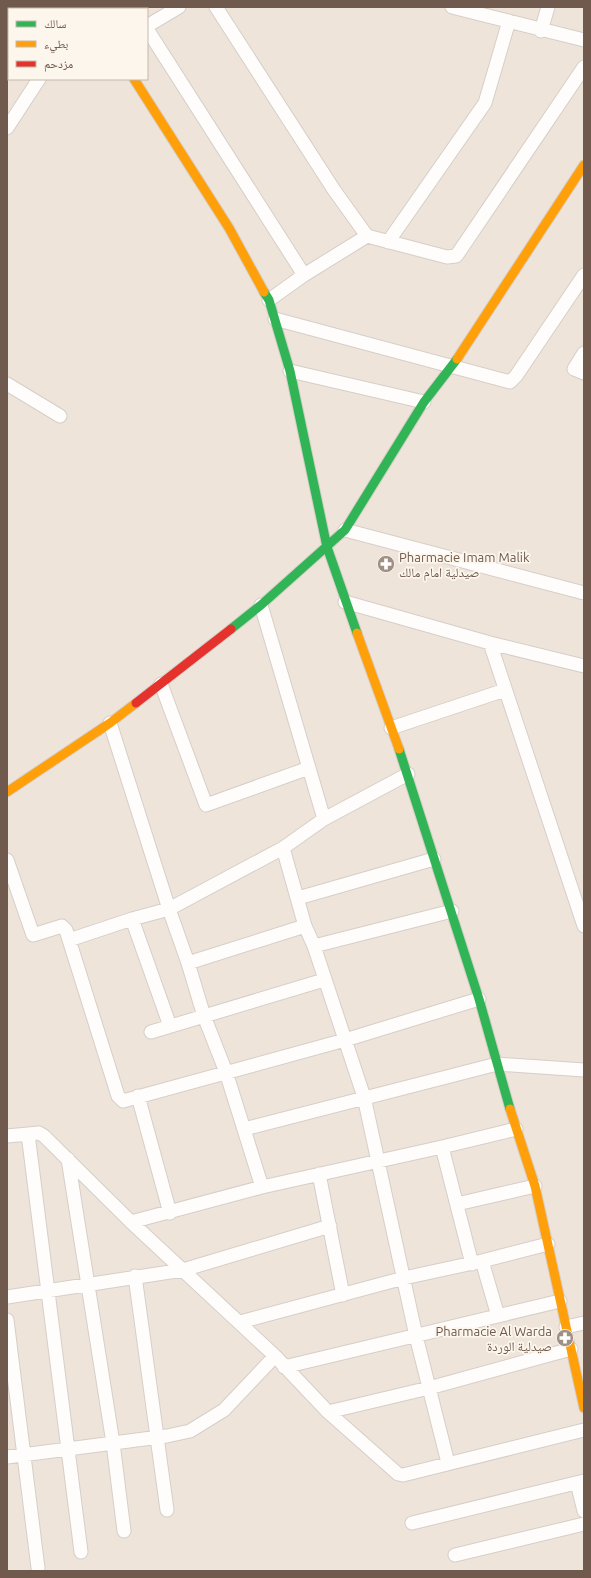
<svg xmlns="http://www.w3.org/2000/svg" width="591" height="1578" font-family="Ubuntu,'Noto Naskh Arabic',sans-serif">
  <rect width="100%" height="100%" fill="#f6f1ea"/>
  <!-- residential -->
  <path fill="#eee4d9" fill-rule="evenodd" d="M7 7H584V1571H7ZM9 9H147V79H9Z"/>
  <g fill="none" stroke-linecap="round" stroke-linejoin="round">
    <defs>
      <path id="street" d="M77 7 79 9
        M216 7 334 190 367 236 447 257 456 256 459 252 584 67
        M452 7 584 40
        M7 15 9 12
        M147 26 179 7
        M147 29 304 275
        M541 31 548 7
        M7 128 39 79
        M388 242 485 103 509 21
        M269 300 304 275 367 236
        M275 319 510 382 516 376 584 275
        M584 353 574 369 584 373
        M290 371 424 402
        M7 384 60 416
        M345 530 584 593
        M345 602 490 643 584 666
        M261 605 324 819
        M490 643 584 926
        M161 684 206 805 309 768
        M110 723 169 909 188 963 204 1016 226 1072 262 1187
        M391 728 505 690
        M283 848 305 926 314 946 364 1097 416 1336 448 1463
        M7 860 33 935 62 926 66 930 118 1096 123 1101 345 1040 479 999
        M298 898 434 859
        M132 919 170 1026
        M69 940 132 919 169 909 283 848 324 819 408 774
        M314 946 452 911
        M188 963 305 926
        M151 1032 324 980
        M138 1096 170 1213
        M244 1129 497 1064 584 1070
        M28 1134 81 1552
        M7 1136 39 1133 44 1136 131 1222 275 1356 328 1412 398 1474 403 1475 584 1430
        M442 1147 472 1264
        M68 1159 113 1443 124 1531
        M319 1174 343 1295
        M457 1204 535 1186
        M131 1222 262 1187 442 1147 516 1129
        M482 1261 498 1316
        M135 1276 167 1510
        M7 1297 183 1270 330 1226
        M7 1320 38 1568
        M240 1322 404 1278 482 1261 548 1244
        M566 1327 584 1323
        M284 1367 560 1301
        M328 1412 429 1388 571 1349
        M7 1457 167 1436 190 1431 224 1410 275 1356
        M577 1483 584 1511
        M412 1523 584 1481
        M455 1555 584 1524"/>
      <path id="fast" d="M264 292 269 300 290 371 327 547 357 633
        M231 629 261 605 345 530 424 402 457 359
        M399 749 479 999 510 1109"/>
      <path id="slow" d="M134 79 229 228 264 292
        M457 359 584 165
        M357 633 399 749
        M7 792 110 723 136 703
        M510 1109 535 1186 584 1408"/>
      <path id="jam" d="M136 703 231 629"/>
    </defs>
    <!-- street casing -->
    <use href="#street" stroke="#d5cec9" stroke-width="15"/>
    <!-- fast casing -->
    <use href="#fast" stroke="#d5cec7" stroke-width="11"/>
    <!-- slow casing -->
    <use href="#slow" stroke="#d5cec7" stroke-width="11"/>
    <!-- jam casing -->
    <use href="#jam" stroke="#d5cec7" stroke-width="11"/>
    <!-- street -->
    <use href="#street" stroke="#fefdfc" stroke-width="13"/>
    <!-- fast -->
    <use href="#fast" stroke="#30b455" stroke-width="9"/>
    <!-- slow -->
    <use href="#slow" stroke="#ff9f0a" stroke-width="9"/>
    <!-- jam -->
    <use href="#jam" stroke="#e5322d" stroke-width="9"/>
  </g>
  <!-- icons -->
  <defs>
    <symbol id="pharmacy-disc" viewBox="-11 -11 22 22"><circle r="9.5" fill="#9f8f85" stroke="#fdf6ec"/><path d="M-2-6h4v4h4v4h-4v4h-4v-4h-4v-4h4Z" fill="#fff"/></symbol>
  </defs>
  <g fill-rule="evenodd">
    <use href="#pharmacy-disc" x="376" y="554" width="20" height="20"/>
    <use href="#pharmacy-disc" x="555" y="1328" width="20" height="20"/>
  </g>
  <g text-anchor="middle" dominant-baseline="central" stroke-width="3.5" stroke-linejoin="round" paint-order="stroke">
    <!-- poi labels -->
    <g font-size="13" fill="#705a4e" stroke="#fdf6ec" text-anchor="start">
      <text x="399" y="557">Pharmacie Imam Malik<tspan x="399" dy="15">صيدلية امام مالك</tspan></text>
      <text x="552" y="1331" text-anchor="end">Pharmacie Al Warda<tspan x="552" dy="15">صيدلية الوردة</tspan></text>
    </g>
  </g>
  <!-- border -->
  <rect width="591" height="1578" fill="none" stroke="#705a4e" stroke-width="16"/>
  <!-- legend -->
  <rect x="8" y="8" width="140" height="72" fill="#fdf6ec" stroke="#c5b8ad"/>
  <rect x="16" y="21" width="20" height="6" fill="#30b455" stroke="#c5b8ad"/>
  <text x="44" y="28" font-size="12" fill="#705a4e">سالك</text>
  <rect x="16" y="41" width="20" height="6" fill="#ff9f0a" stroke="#c5b8ad"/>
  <text x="44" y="48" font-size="12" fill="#705a4e">بطيء</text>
  <rect x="16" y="61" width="20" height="6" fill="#e5322d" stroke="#c5b8ad"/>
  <text x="44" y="68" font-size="12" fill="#705a4e">مزدحم</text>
</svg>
